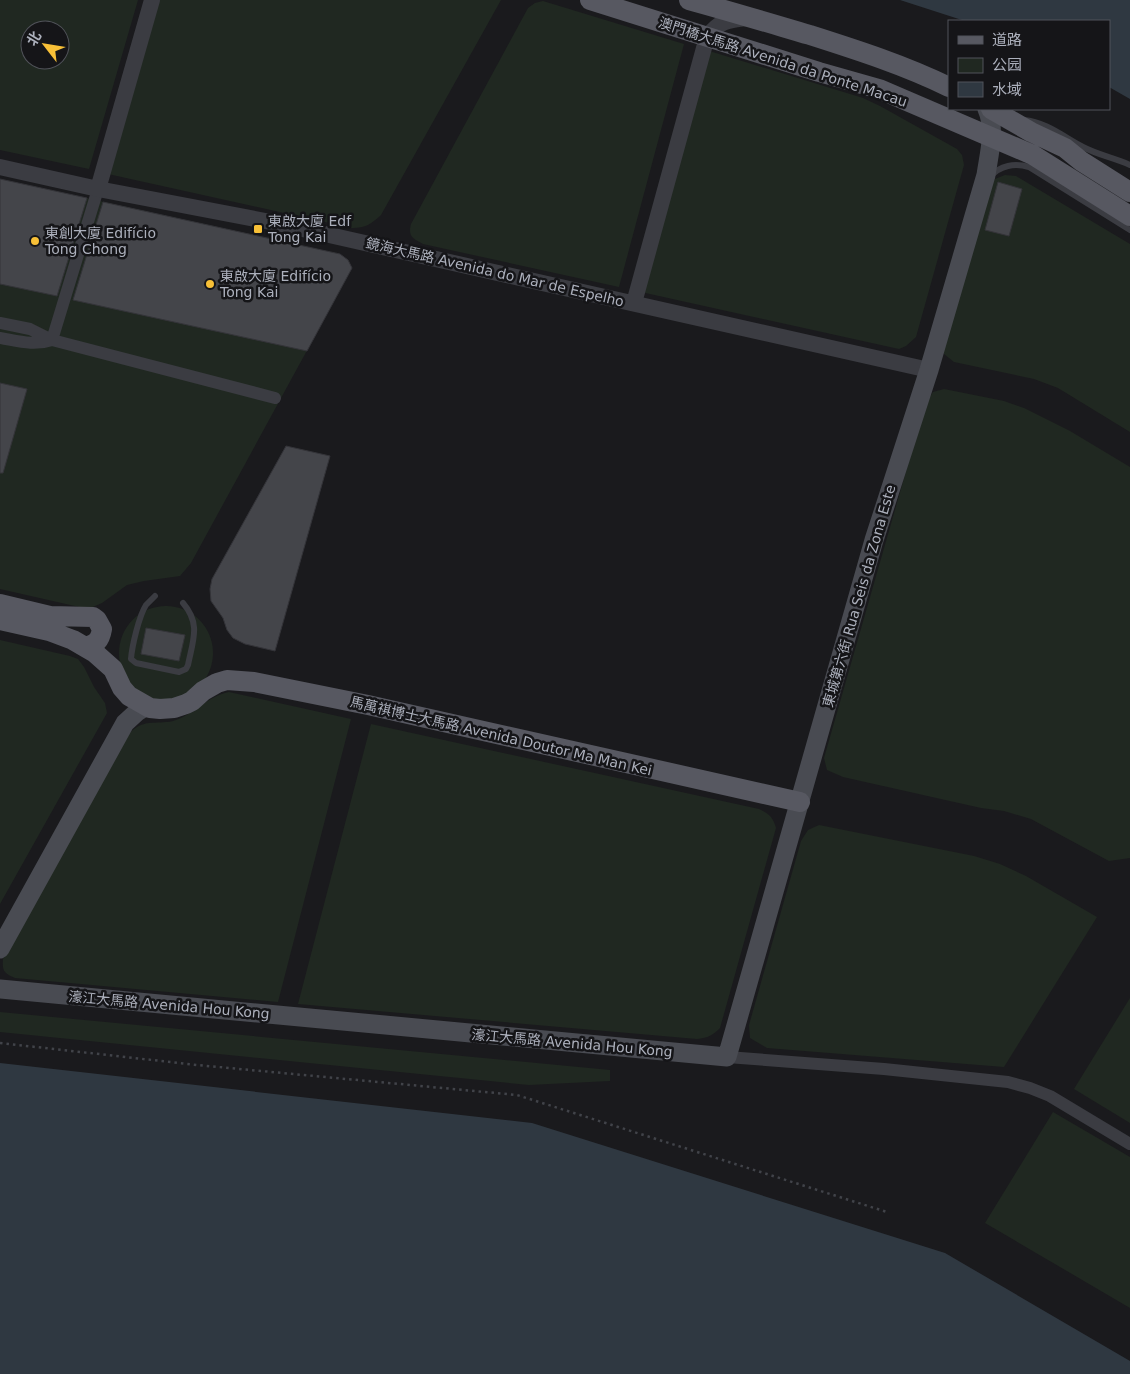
<svg xmlns="http://www.w3.org/2000/svg" width="1130" height="1374" font-family="'DejaVu Sans','Noto Sans SC',sans-serif">
  <rect width="100%" height="100%" fill="#1a1a1d"/>
  <!-- green -->
  <path fill="#202821" fill-rule="evenodd" d="M0 0H138L89 169 0 150ZM30 30H60V60H30Z
    M158 0H501L381 215C371 224 366 228 352 228L108 174Z
    M543 1 684 44 619 287 423 244C412 238 408 236 411 224L528 8 535 3Z
    M706 50 863 98 880 106 957 149 962 155 964 165 916 337 906 346 899 349 641 292Z
    M1005 175 1016 176 1130 244V432L1058 388 1034 379 954 362 944 354 942 345 986 192 995 179Z
    M0 179 340 254 352 268 191 563 180 576 144 581 127 585 102 603 88 609 0 589Z
    M944 389 1004 401 1024 408 1070 431 1130 467V858L1109 861 1031 819 1004 811 981 808 843 777 827 770 824 758 925 405 933 392Z
    M119 653a47 47 0 1 1 94 0a47 47 0 1 1-94 0Z
    M0 640 70 656 78 659 84 667 94 687 105 703 107 713 0 904Z
    M229 692 351 719 278 1002 15 978C4 973 2 971 3 959L129 734C143 718 155 725 173 721 194 715 207 696 229 692Z
    M371 724 759 809C769 814 773 817 776 828L720 1028C713 1035 708 1038 697 1039L298 1004Z
    M819 825 974 856 1000 864 1026 876 1097 917 1004 1067 767 1048 750 1038 749 1025 801 841 808 830Z
    M1130 998V1123L1074 1089Z
    M0 1012 610 1070V1081L529 1085 0 1032Z
    M1053 1112 1130 1157V1308L985 1223Z"/>
  <!-- water -->
  <path fill="#2f3841" d="M900 0H1130V99L1109 87V21H965Z
    M0 1063 532 1123 945 1253 1130 1361V1374H0Z"/>
  <!-- building -->
  <path fill="#44454a" stroke="#343439" d="M0 179 87 198 57 296 0 284Z
    M998 182 1022 189 1009 236 985 230Z
    M103 202 340 254 348 260 352 268 307 351 73 300Z
    M0 383 27 389 3 473H0Z
    M286 446 330 456 275 651 245 644 233 638 227 630 223 618 211 601 210 589 212 579Z
    M146 628 185 635 179 661 141 654Z"/>
  <g fill="none" stroke-linecap="round" stroke-linejoin="round">
    <!-- path -->
    <path stroke="#414349" stroke-width="2.5" stroke-dasharray="2.5 4" stroke-linecap="butt" d="M0 1043 197 1065 517 1095 887 1212"/>
    <!-- service -->
    <path stroke="#3b3c42" stroke-width="6" d="M1024 120C1046 122 1064 137 1083 147 1098 155 1115 158 1130 165
      M990 177C1000 165 1015 163 1029 167L1130 230
      M155 596C152 599 149 602 146 605 139 616 132 646 131 659L136 663 179 672 186 669 188 665C193 640 201 624 183 603"/>
    <!-- minor -->
    <path stroke="#3b3c42" stroke-width="12" d="M0 323 30 329 52 340 275 398
      M0 338C18 341 34 346 52 340
      M52 340 98 189
      M727 1057 884 1069 1008 1082 1030 1088 1050 1096 1130 1144"/>
    <!-- tertiary -->
    <path stroke="#3b3c42" stroke-width="16" d="M0 167 98 189 276 223 929 370
      M98 189 152 0
      M634 303 707 37C719 21 728 20 747 18"/>
    <!-- secondary -->
    <path stroke="#494b52" stroke-width="19" d="M0 949 125 723 137 712 145 707
      M0 989 727 1057 874 540 929 370 986 175C989 154 996 129 987 109"/>
    <!-- primary -->
    <path stroke="#575861" stroke-width="20" d="M590 0 819 72 879 89 1033 155 1130 216
      M689 0C729 11 769 23 810 35 857 50 904 65 949 87
      M991 109 1031 132 1065 148 1081 161 1130 192
      M0 604 50 616 93 617 97 620 102 629C100 641 96 644 85 647
      M0 620 49 631 73 640 85 647 95 653 113 669 122 688 129 696 150 708 160 709 174 708 186 704 192 701 203 691 217 683 227 680 254 682 368 705 800 802"/>
  </g>
  <!-- markers -->
  <g fill="#f8c037" stroke="#151518" stroke-width="2">
    <rect x="253" y="224" width="10" height="10" rx="2.5"/>
    <circle cx="35" cy="241" r="5"/>
    <circle cx="210" cy="284" r="5"/>
  </g>
  <g text-anchor="middle" dominant-baseline="central" stroke-width="5" stroke-linejoin="round" paint-order="stroke">
    <!-- street labels -->
    <g font-size="14" fill="#acb0bc" stroke="#151518">
      <text transform="translate(783 62) rotate(18)">澳門橋大馬路 Avenida da Ponte Macau</text>
      <text transform="translate(495 272) rotate(13)">鏡海大馬路 Avenida do Mar de Espelho</text>
      <text transform="translate(859 596) rotate(-74)">東城第六街 Rua Seis da Zona Este</text>
      <text transform="translate(501 736) rotate(13)">馬萬祺博士大馬路 Avenida Doutor Ma Man Kei</text>
      <text transform="translate(169 1005) rotate(5)">濠江大馬路 Avenida Hou Kong</text>
      <text transform="translate(572 1043) rotate(5)">濠江大馬路 Avenida Hou Kong</text>
    </g>
    <!-- poi labels -->
    <g font-size="14" fill="#acb0bc" stroke="#151518" text-anchor="start">
      <text x="268" y="221">東啟大廈 Edf<tspan x="268" dy="16">Tong Kai</tspan></text>
      <text x="45" y="233">東創大廈 Edifício<tspan x="45" dy="16">Tong Chong</tspan></text>
      <text x="220" y="276">東啟大廈 Edifício<tspan x="220" dy="16">Tong Kai</tspan></text>
    </g>
  </g>
  <!-- legend -->
  <rect x="948" y="20" width="162" height="90" fill="#151518" stroke="#51535a"/>
  <rect x="958" y="36" width="25" height="8" fill="#575861" stroke="#51535a"/>
  <text x="992" y="45" font-size="15" fill="#acb0bc">道路</text>
  <rect x="958" y="58" width="25" height="15" fill="#202821" stroke="#51535a"/>
  <text x="992" y="70" font-size="15" fill="#acb0bc">公园</text>
  <rect x="958" y="82" width="25" height="15" fill="#2f3841" stroke="#51535a"/>
  <text x="992" y="95" font-size="15" fill="#acb0bc">水域</text>
  <!-- north arrow -->
  <g transform="translate(45 45) rotate(301)"><circle r="24" fill="#151518" stroke="#51535a"/>
  <path d="M0-4L9 19L0 12L-9 19Z" fill="#f8c037"/>
  <text y="-8" font-size="14" font-weight="bold" text-anchor="middle" fill="#acb0bc">北</text>
  </g>
</svg>
